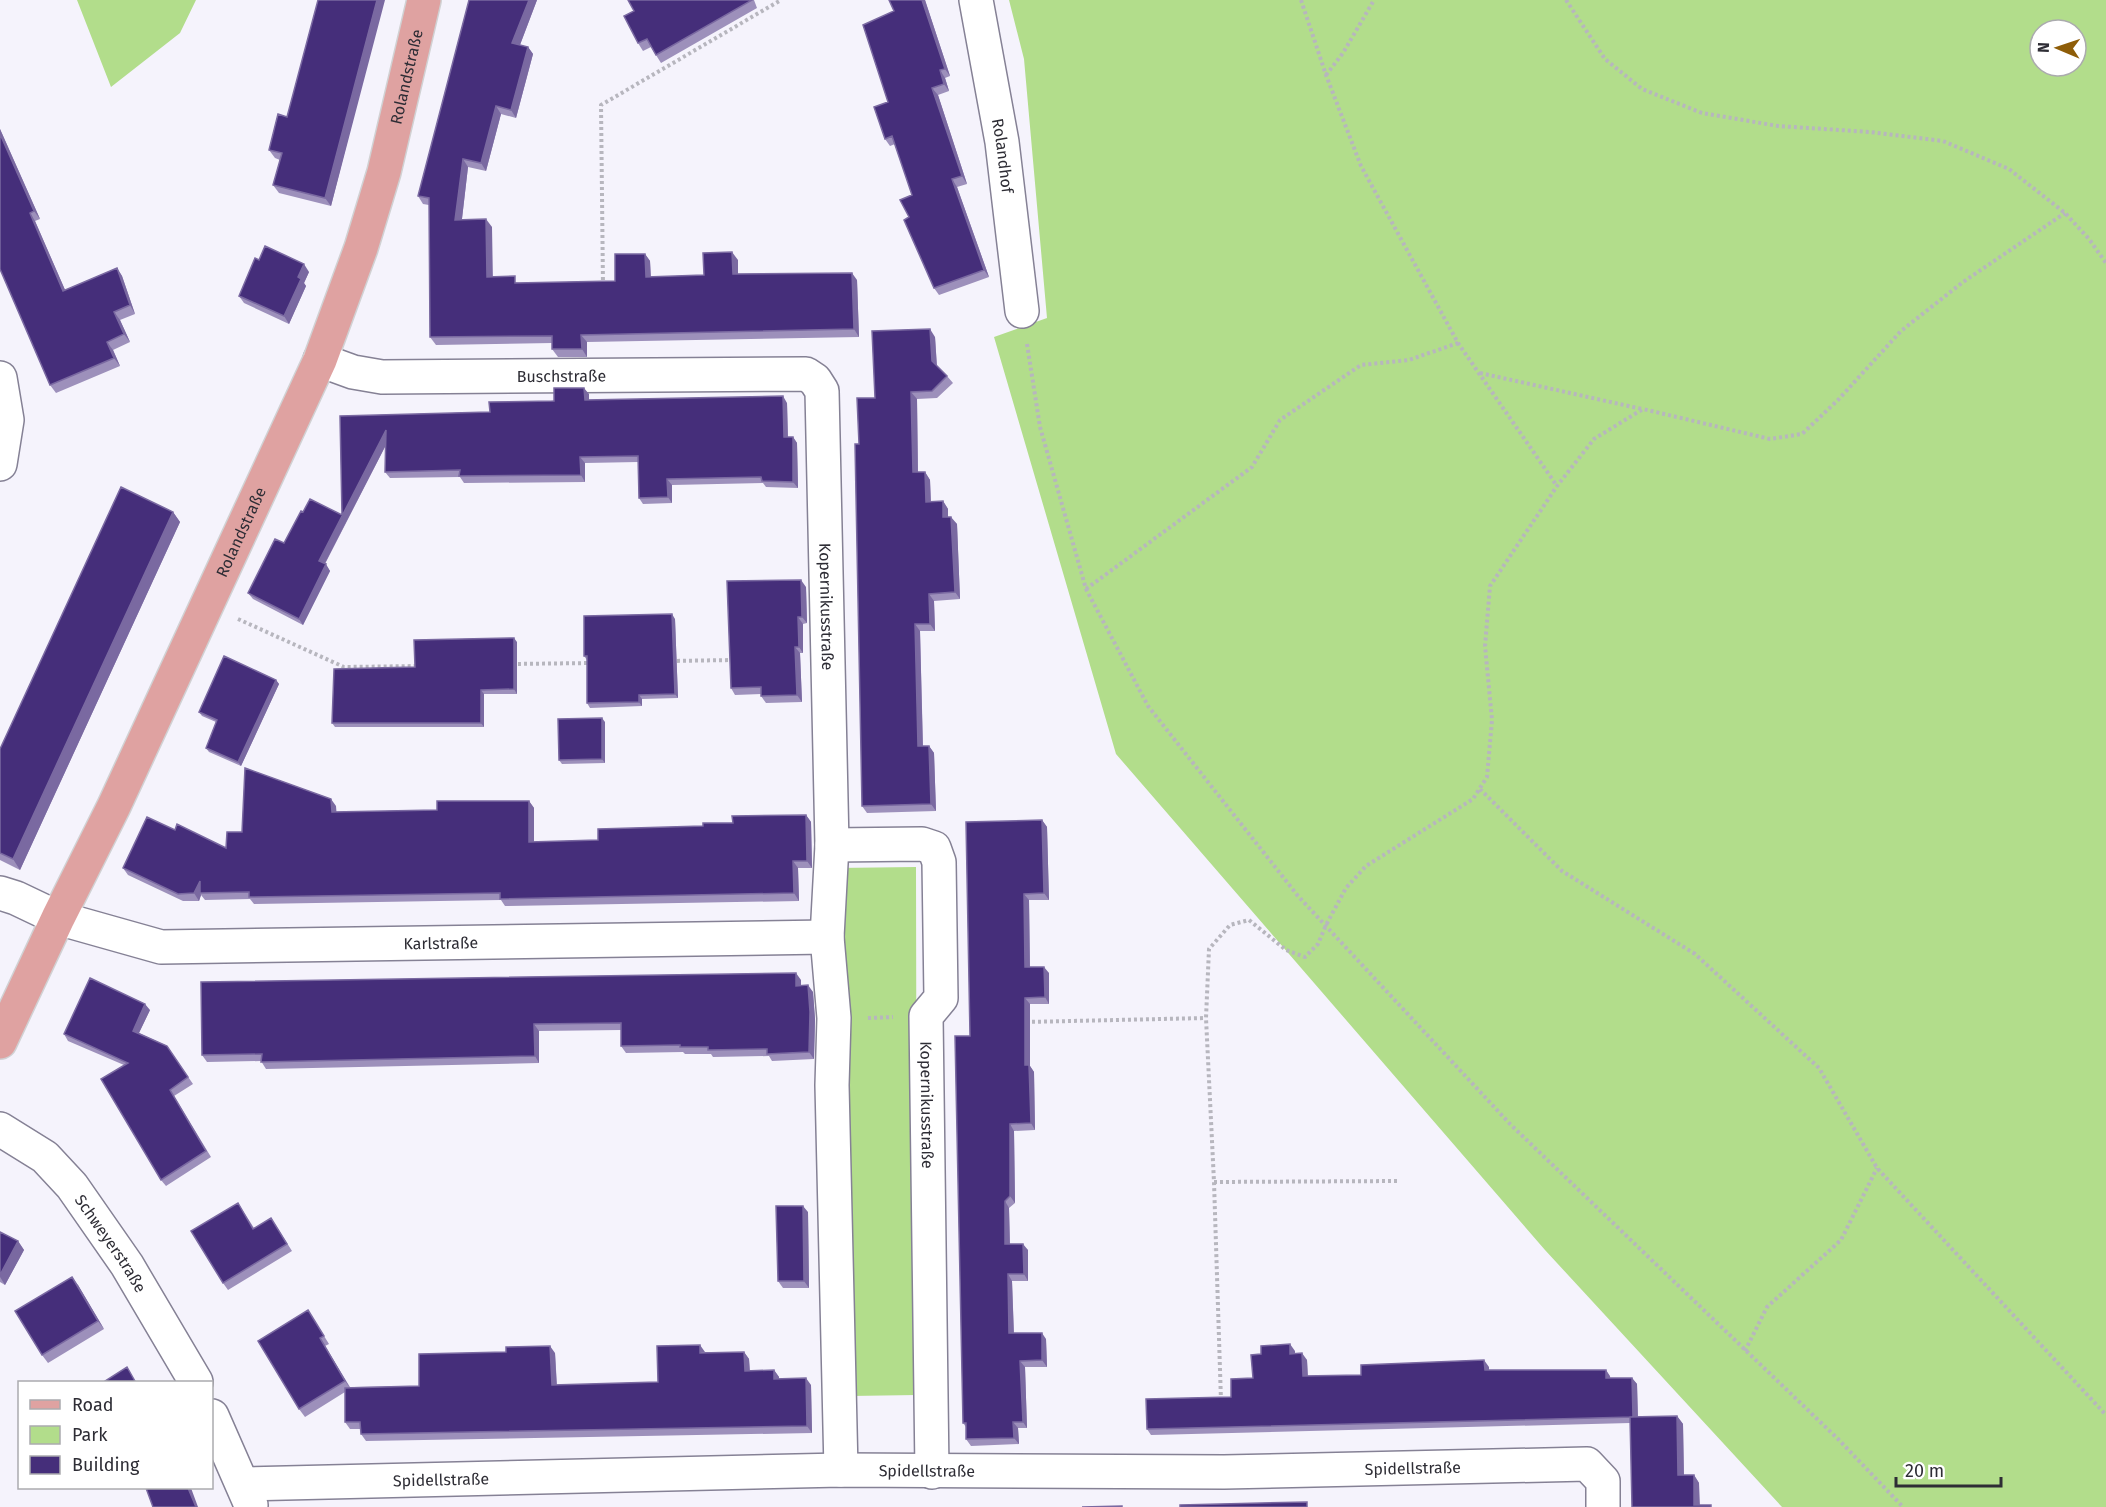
<svg xmlns="http://www.w3.org/2000/svg" width="2106" height="1507" font-family="'Fira Sans',sans-serif">
  <rect width="100%" height="100%" fill="#f5f3fc"/>
  <!-- green -->
  <path fill="#b2dd8b" fill-rule="evenodd" d="M77 0H196L180 33 111 87Z
    M1009 0H2106V1507H1782L1545 1250 1116 754 994 337 1047 318 1024 59ZM2040 30H2076V66H2040Z
    M916 867 917 1395 850 1396 836 868Z"/>
  <g fill="none" stroke-linecap="round" stroke-linejoin="round">
    <defs>
      <g id="minor">
        <path id="s1" d="M976 0 1002 142 1022 311"/>
        <path id="s2" d="M320 360 353 372 382 377 806 374 815 380 822 391 832 845 827 937 834 1018 832 1085 841 1470"/>
        <path d="M0 378 7 420 0 464"/>
        <path id="s3" d="M832 845 922 844 934 848 939 862 941 998 926 1016 932 1472"/>
        <path id="s4" d="M0 893 16 898 58 918 161 947 827 937"/>
        <path id="s5" d="M0 1129 45 1157 72 1186 127 1265 196 1382"/>
        <path d="M212 1416 251 1505"/>
        <path id="s6" d="M243 1484 841 1470 1224 1472 1587 1464 1603 1481V1507"/>
      </g>
      <g id="major">
        <path id="s7" d="M0 1042 58 918 114 806 320 360 361 248 384 172 424 0"/>
      </g>
    </defs>
    <!-- minor casing -->
    <use href="#minor" stroke="#858195" stroke-width="36"/>
    <!-- major casing -->
    <use href="#major" stroke="#d1d1d3" stroke-width="36"/>
    <!-- path -->
    <path stroke="#b7b6be" stroke-width="4" stroke-dasharray="3 3" stroke-linecap="butt" d="M1301 0 1326 75 1361 166 1458 343 1557 486
      M1566 0 1605 59 1642 89 1702 113 1778 126 1870 132 1943 141 2009 169 2065 213 2089 239 2106 263
      M1326 75 1343 53 1374 0
      M603 286 601 105 781 0
      M1027 344 1040 427 1086 589 1148 706 1298 896 1510 1124 1838 1439 1903 1507
      M1480 373 1642 409
      M1086 589 1252 467 1280 420 1361 365 1409 360 1458 343
      M238 619 344 667 418 666
      M671 661 733 660
      M512 664 592 663
      M1480 789 1562 871 1695 954 1819 1068 1877 1168 2106 1415
      M868 1018 893 1017
      M1026 1022 1206 1018
      M1214 1182 1400 1181
      M1745 1351 1767 1307 1841 1240 1877 1168
      M1221 1401 1214 1182 1206 1018 1209 949 1230 925 1249 920 1286 950 1305 957 1318 944 1326 925 1346 888 1366 866 1473 799 1487 777 1492 720 1485 646 1490 586 1557 486 1594 439 1643 409 1770 439 1802 434 1838 400 1901 331 1963 282 2065 213"/>
    <!-- minor -->
    <use href="#minor" stroke="#fff" stroke-width="33"/>
    <!-- major -->
    <use href="#major" stroke="#dfa2a1" stroke-width="33"/>
  </g>
  <!-- wall -->
  <path fill="#9d90bb" d="M469 0H537L520 45 528 47 533 54 516 118 501 114 486 171 468 167 462 219 492 227V276L519 283 615 281 645 254 650 261 651 277 704 275 738 260V274L857 280 859 337 587 342V357H558L552 349V343L436 345 430 337 429 205 423 204 418 196Z
    M628 0H754L757 8 661 63 651 47 643 51 638 43 634 11Z
    M889 0H925L950 76 945 78 949 91 938 95 967 184 957 187 989 277 939 295 934 288 909 217 912 195 895 144 890 146 885 139 894 11Z
    M374 36 331 206 279 193 273 185 280 160 275 158 269 150 287 117Z
    M0 129 40 219 35 221 65 290 117 268 122 276 135 314 120 320 130 342 113 350 120 366 56 393 50 385 0 269Z
    M259 260 309 272 304 283 306 286 289 324 244 303 239 296Z
    M935 337 937 366 947 376 953 383 937 398 917 399 918 472H925L930 480 931 502 943 501 948 509V517L957 524 960 599 934 601 935 631H920L923 746H929L934 753 936 811 867 813 862 806 859 444 875 398Z
    M589 394V400L787 403 788 437H793L797 443 798 488 766 487 763 483 672 485V503L643 504 639 498 638 462 585 463V482L464 483 460 477 390 478 385 472 386 445 325 564 330 571 303 625 253 599 248 593 284 543 303 512 342 515 340 416 490 412Z
    M173 512 180 522 20 870 0 860V749Z
    M806 587 807 623 803 624V653H800L802 702 766 703 761 696V694L735 695 731 688Z
    M675 619 678 698 642 699V706L590 708 587 703V660L584 656Z
    M517 642V694H484V727H335L332 723 415 667Z
    M276 680 279 684 241 766 209 752 206 748 216 722 202 716 199 712Z
    M605 722V763L562 764 559 760Z
    M529 801 534 808V842L598 840 703 826 806 815 811 822 812 868H798L799 901 505 906 501 900 254 904 250 899 205 900 201 895 199 901H183L128 875 123 868 175 830 226 848 242 832 336 806V812L437 810Z
    M1042 820 1047 827 1049 900H1029L1030 967 1049 973V1004H1030V1066L1034 1072 1035 1130 1014 1131 1015 1203 1009 1208 1010 1244 1028 1250V1281H1012L1014 1333 1046 1339 1047 1367H1025L1027 1428H1018L1019 1444 971 1446 966 1439V1427L963 1423 970 1036Z
    M801 980V986L813 992 815 1019 814 1059 772 1061 769 1056 713 1057 711 1054H685L683 1052 626 1053 621 1046V1030L539 1031V1063L266 1069 261 1061 207 1062 202 1055Z
    M150 1010 139 1033 167 1046 193 1084 174 1096 211 1157 166 1186 161 1180 124 1065 68 1041 64 1034Z
    M238 1203 254 1228 275 1224 292 1251 228 1290 223 1283Z
    M808 1212 809 1288H783L778 1281Z
    M0 1232 18 1241 24 1250 5 1285 0 1282Z
    M78 1285 104 1329 48 1363 42 1355Z
    M308 1310 329 1344 325 1346 350 1387 419 1386 555 1353 557 1385 658 1382 705 1352H744L749 1359 750 1370H774L779 1377V1379L811 1385 812 1433 366 1441 361 1434V1429H350L345 1422V1392L305 1417 299 1409Z
    M1295 1351V1353L1307 1360 1308 1376 1361 1375 1489 1367V1370H1606L1610 1378H1632L1637 1384 1638 1417 1677 1416 1683 1424 1684 1475H1694L1699 1483 1632 1507 1630 1423 1151 1435 1147 1429 1231 1397Z"/>
  <!-- shaded-wall -->
  <path fill="#7a69a1" d="M377 0H385L331 206 325 198Z
    M529 0H537L518 50 512 43Z
    M922 0H925L950 76 945 69Z
    M528 47 533 54 516 118 511 110Z
    M940 70 945 78 949 91 944 84Z
    M932 88 938 95 967 184 962 176Z
    M496 106 501 114 486 171 481 163Z
    M0 129 40 219 34 211 0 134Z
    M463 159 468 167 461 227 455 220Z
    M952 179 957 187 989 277 984 270Z
    M30 213 35 221 69 299 63 291Z
    M486 219 492 227 493 284 487 277Z
    M732 252 738 260V282L733 274Z
    M645 254 650 261 651 284 646 277Z
    M304 264 309 272 304 283 306 286 289 324 284 316 298 277Z
    M117 268 122 276 135 314 130 305Z
    M852 273 857 280 859 337 854 329Z
    M114 312 120 320 130 342 124 334Z
    M930 329 935 337 937 369 932 361Z
    M581 335 587 342V357L582 349Z
    M107 342 113 350 120 366 114 358Z
    M584 388 589 394V407L585 400Z
    M911 392 917 399 918 480 913 472Z
    M783 396 787 403 788 443 784 437Z
    M386 430 390 437 323 567 319 561Z
    M793 437 797 443 798 488 793 482Z
    M580 457 585 463V482L581 475Z
    M925 472 930 480 931 509 926 502Z
    M667 479 672 485V503L668 497Z
    M943 501 948 509V524L943 517Z
    M173 512 180 522 20 870 13 859Z
    M951 517 957 524 960 599 955 592Z
    M326 564 330 571 303 625 299 619Z
    M801 580 806 587 807 623 802 617Z
    M929 594 934 601 935 631 930 624Z
    M672 614 675 619 678 698 675 694Z
    M798 617 803 624V653L799 647Z
    M915 624 920 631 923 754 918 746Z
    M514 638 517 642V694L514 689Z
    M795 647 800 653 802 702 797 695Z
    M276 680 279 684 241 766 238 762Z
    M481 690 484 694V727L481 723Z
    M639 695 642 699V706L639 702Z
    M602 718 605 722V763L602 759Z
    M929 746 934 753 936 811 931 804Z
    M331 799 336 806 337 819 332 812Z
    M529 801 534 808V849L529 842Z
    M806 815 811 822 812 868 807 861Z
    M1042 820 1047 827 1049 900 1044 893Z
    M793 861 798 868 799 901 794 893Z
    M200 881V893L201 895 199 901 194 893Z
    M1024 894 1029 900 1030 974 1025 967Z
    M1044 967 1049 973V1004L1045 997Z
    M796 973 801 980V993L796 986Z
    M808 985 813 992 815 1019 814 1059 809 1052Z
    M1025 998 1030 1004V1066L1034 1072 1035 1130 1031 1123 1025 1065Z
    M145 1004 150 1010 137 1037 133 1031Z
    M534 1024 539 1031V1063L535 1056Z
    M1010 1124 1014 1131 1015 1203 1010 1196Z
    M1005 1201 1009 1208 1010 1251 1005 1244Z
    M803 1206 808 1212 809 1288 804 1281Z
    M18 1241 24 1250 5 1285 0 1277V1275Z
    M1023 1244 1028 1250V1281L1024 1274Z
    M1008 1274 1012 1281 1014 1340 1009 1333Z
    M72 1277 78 1285 104 1329 98 1321Z
    M1042 1333 1046 1339 1047 1367 1042 1360Z
    M320 1338 325 1346 350 1388 345 1381Z
    M1290 1344 1295 1351V1360L1290 1354Z
    M700 1345 705 1352 700 1353Z
    M550 1346 555 1353 557 1392 552 1385Z
    M744 1352 749 1359 750 1378 745 1371Z
    M1302 1353 1307 1360 1308 1383 1303 1376Z
    M1484 1360 1489 1367V1377L1485 1370Z
    M1020 1361 1025 1367 1027 1428 1023 1422Z
    M774 1370 779 1377V1386L774 1379Z
    M1606 1370 1610 1376 1611 1385 1606 1378Z
    M806 1378 811 1385 812 1433 807 1426Z
    M1632 1378 1637 1384 1638 1423 1633 1417Z
    M1677 1416 1683 1424 1684 1483 1678 1475Z
    M1013 1422 1018 1428 1019 1444 1014 1438Z
    M1694 1475 1699 1483 1700 1507 1694 1505Z
    M188 1488H191L198 1507H196Z"/>
  <!-- building -->
  <path fill="#452e7a" stroke="#7a69a1" stroke-width="1.5" d="M318 0H377L325 198 273 185 282 153 269 150 278 114 287 117Z
    M469 0H529L512 43 528 47 511 110 496 106 481 163 463 159 455 220 486 219 487 277 515 276V283L615 281V254H645L646 277 704 275 703 253 732 252 733 274 852 273 854 329 581 335 582 349H552V336L430 337 429 198 418 196Z
    M628 0H752L656 55 647 39 638 43 624 16 634 11Z
    M889 0H922L945 69 940 70 944 84 932 88 962 176 952 179 984 270 934 288 904 220 909 217 900 200 912 195 892 136 885 139 874 107 888 102 863 25 894 11Z
    M0 134 34 211 30 213 63 291 117 268 130 305 114 312 124 334 107 342 114 358 50 385 0 269Z
    M265 246 304 264 298 277 301 279 284 316 239 296 255 258 259 260Z
    M930 329 932 361 947 376 932 391 911 392 913 472H925L926 502 943 501V517H951L955 592 929 594 930 624H915L918 746H929L931 804 862 806 855 444H859L857 398H875L872 331Z
    M554 388H584L585 400 783 396 784 437H793V482L762 481 761 477 667 479 668 497 639 498 638 456 580 457 581 475 459 476 460 470 385 472 386 430 319 561 326 564 299 619 248 593 275 539 284 543 301 511 303 512 310 499 342 515 340 416 490 412 489 402 554 401Z
    M121 487 173 512 13 859 0 853V749Z
    M801 580 802 617H798L799 647H795L797 695 761 696V687L731 688 727 581Z
    M672 614 675 694 639 695V702L587 703V656H584V616Z
    M514 638V689L481 690V723H332L334 669 415 667 414 640Z
    M224 656 276 680 238 762 206 748 217 720 199 712Z
    M602 718V759L559 760 558 719Z
    M245 768 331 799 332 812 437 810V801H529V842L598 840V829L703 826V823H733L732 816 806 815 807 861H793L794 893 500 899V893L249 897V892L200 893V881L194 893 178 894 123 868 147 817 175 830 177 824 226 848 227 832H242Z
    M1042 820 1044 893 1024 894 1025 967H1044L1045 997 1025 998V1065H1029L1031 1123 1010 1124V1196L1005 1201V1244H1023L1024 1274H1008L1009 1333H1042V1360L1020 1361 1023 1422H1013L1014 1438 966 1439V1423H963L955 1036H970L966 822Z
    M796 973V986L808 985 810 1012 809 1052 767 1054V1049L708 1050V1047H680V1045L621 1046V1023L534 1024 535 1056 261 1062 262 1054 202 1055 201 982Z
    M90 978 145 1004 133 1031 167 1046 188 1077 170 1090 206 1151 161 1180 101 1079 128 1063 64 1034Z
    M238 1203 253 1229 271 1218 287 1244 223 1283 191 1231Z
    M776 1206H803L804 1281H778Z
    M0 1232 18 1241 0 1275Z
    M72 1277 98 1321 42 1355 15 1311Z
    M308 1310 324 1336 320 1338 345 1381 299 1409 258 1341Z
    M1290 1344V1354L1302 1353 1303 1376 1361 1375V1365L1484 1360 1485 1370H1606V1378H1632L1633 1417 1147 1429 1146 1399 1231 1397V1379L1253 1378 1251 1355 1261 1354V1346Z
    M700 1345V1353L744 1352 745 1371 774 1370V1379L806 1378 807 1426 361 1434 360 1422H345V1388L419 1386V1354L506 1352V1347L550 1346 552 1385 658 1382 657 1346Z
    M127 1367 136 1383H102Z
    M1677 1416 1678 1475H1694V1505H1711V1507H1632L1630 1417Z
    M146 1488H188L196 1507H153Z
    M1307 1502V1507H1180V1505Z
    M1122 1506V1507H1082Z"/>
  <g text-anchor="middle" dominant-baseline="central" stroke-width="6" stroke-linejoin="round" paint-order="stroke">
    <!-- street labels -->
    <g font-size="16" fill="#2e2d35" stroke="#fff">
      <text stroke="none"><textPath href="#s7" startOffset="1050">Rolandstraße</textPath></text>
      <text stroke="none"><textPath href="#s1" startOffset="158">Rolandhof</textPath></text>
      <text stroke="none"><textPath href="#s2" startOffset="244">Buschstraße</textPath></text>
      <text stroke="none"><textPath href="#s7" startOffset="564">Rolandstraße</textPath></text>
      <text stroke="none"><textPath href="#s2" startOffset="728">Kopernikusstraße</textPath></text>
      <text stroke="none"><textPath href="#s4" startOffset="450">Karlstraße</textPath></text>
      <text stroke="none"><textPath href="#s3" startOffset="366">Kopernikusstraße</textPath></text>
      <text stroke="none"><textPath href="#s5" startOffset="162">Schweyerstraße</textPath></text>
      <text stroke="none"><textPath href="#s6" startOffset="1170">Spidellstraße</textPath></text>
      <text stroke="none"><textPath href="#s6" startOffset="684">Spidellstraße</textPath></text>
      <text stroke="none"><textPath href="#s6" startOffset="198">Spidellstraße</textPath></text>
    </g>
  </g>
  <!-- legend -->
  <rect x="18" y="1381" width="195" height="108" fill="#ffffff" stroke="#ababae" stroke-width="1.5"/>
  <rect x="30" y="1400" width="30" height="9" fill="#dfa2a1" stroke="#ababae" stroke-width="1.5"/>
  <text x="72" y="1411" font-size="18" fill="#2e2d35">Road</text>
  <rect x="30" y="1426" width="30" height="18" fill="#b2dd8b" stroke="#ababae" stroke-width="1.5"/>
  <text x="72" y="1441" font-size="18" fill="#2e2d35">Park</text>
  <rect x="30" y="1456" width="30" height="18" fill="#452e7a" stroke="#ababae" stroke-width="1.5"/>
  <text x="72" y="1471" font-size="18" fill="#2e2d35">Building</text>
  <!-- north arrow -->
  <g transform="translate(2058 48) rotate(272)"><circle r="28" fill="#ffffff" stroke="#ababae" stroke-width="1.5"/>
  <path d="M0-4.5L10 22L0 15L-10 22Z" fill="#8e5d08"/>
  <text y="-9" font-size="16" font-weight="bold" text-anchor="middle" fill="#2e2d35">N</text>
  </g>
  <!-- scale -->
  <path d="M1896 1477v9h105v-9" fill="none" stroke="#2e2d35" stroke-width="3"/>
  <text x="1905" y="1477" font-size="18" fill="#2e2d35" stroke="#ffffff" stroke-width="4.5" paint-order="stroke">20 m</text>
</svg>
